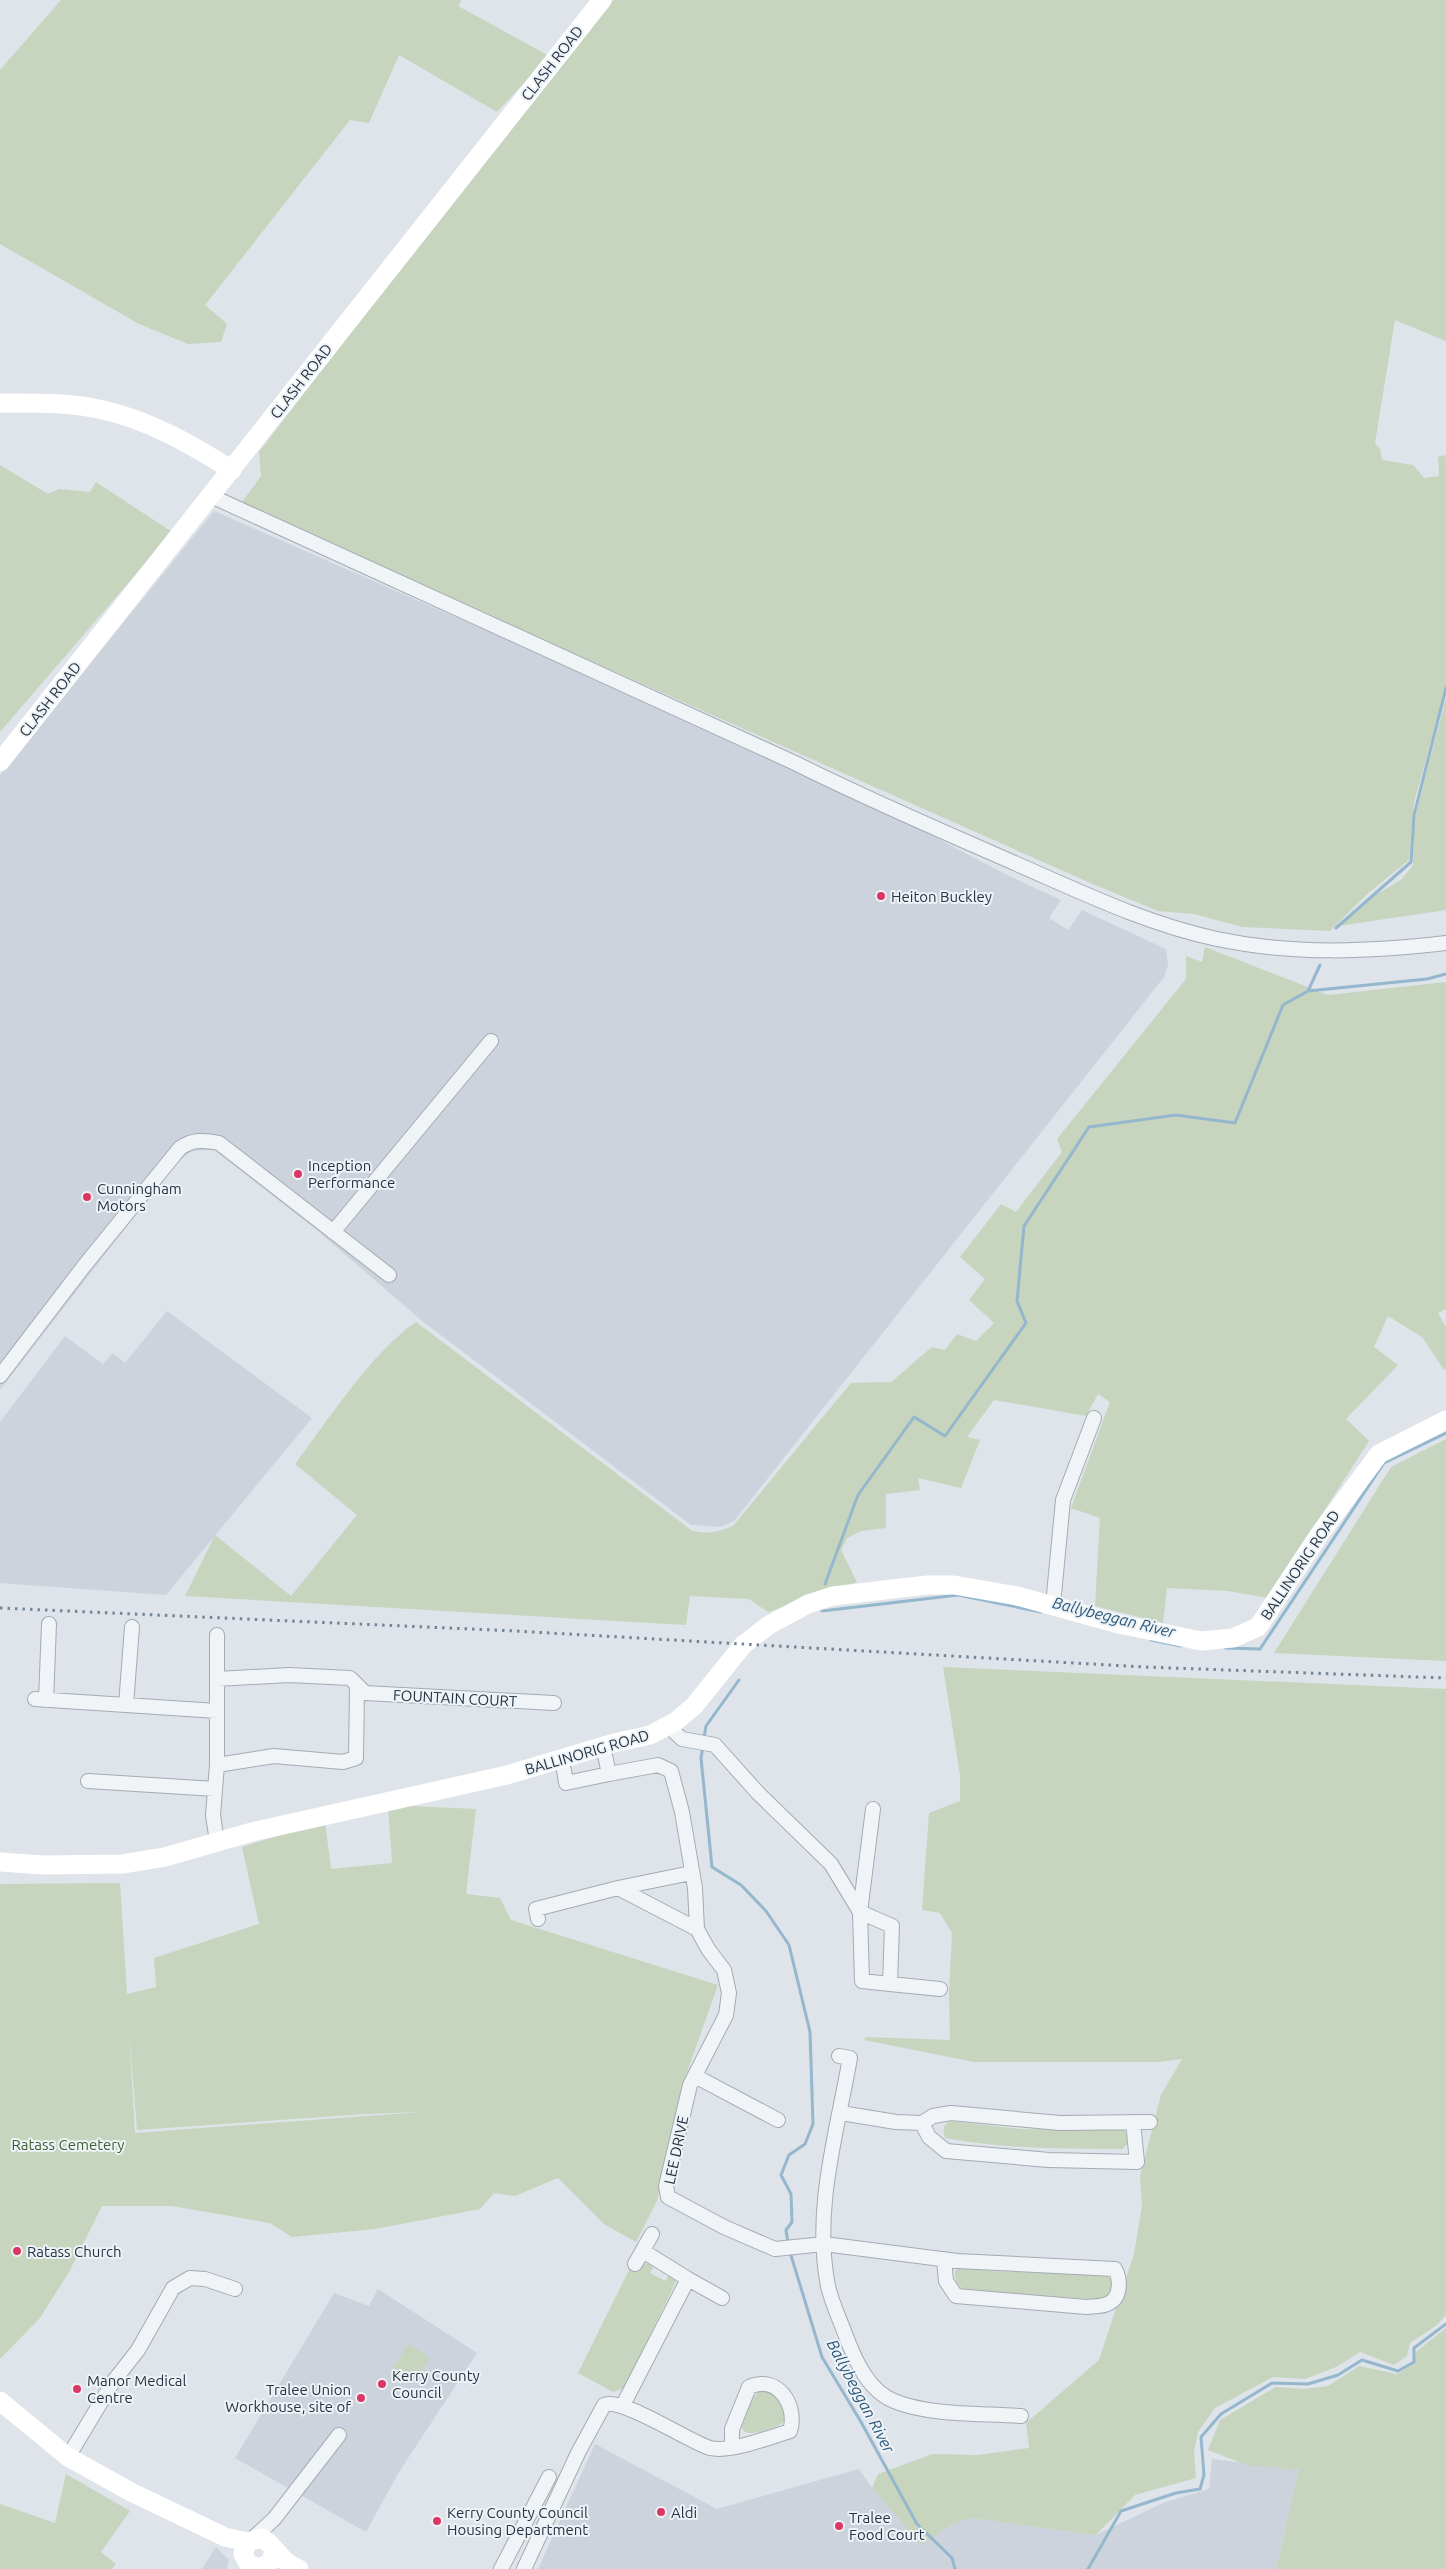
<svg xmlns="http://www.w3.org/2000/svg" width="1446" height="2569" font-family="Ubuntu,sans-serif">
  <rect width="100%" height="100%" fill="#dee4e9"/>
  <!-- built -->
  <path fill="#ccd3dc" d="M214 511 785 762 871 804 1011 877 1061 900 1049 918 1068 930 1082 910 1166 949 1168 966 1164 977 734 1521 721 1527 691 1525 421 1320 319 1232 214 1150 192 1151 176 1163 0 1390V775Z
    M167 1311 312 1418 166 1595 0 1583V1422L65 1336 103 1364 113 1353 125 1363Z
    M378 2289 477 2353 399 2472 366 2532 235 2458 334 2293 369 2306Z
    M595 2444 717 2509 859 2469 872 2488 922 2544 949 2526 970 2518 1096 2535 1165 2502 1209 2489 1212 2459 1299 2470 1276 2569H538Z
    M216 2547 229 2560 227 2569H202Z"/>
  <!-- green -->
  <path fill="#c7d4be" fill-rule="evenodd" d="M61 0H462L458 6 549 56 497 112 399 55 369 123 350 120 205 305 227 324 221 342 188 344 139 324 0 244V70Z
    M614 0H1446V341L1395 320 1375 443 1380 449 1382 460 1413 465 1424 478 1439 476 1438 457 1446 455V686L1414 803 1409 860 1366 895 1330 931 1242 927 1194 914 1158 911 1095 885 240 505 261 476 259 452 509 128Z
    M0 465 48 494 59 489 90 492 96 482 172 532 0 732Z
    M1446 697V910L1338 926 1366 901 1402 879 1413 865 1414 821Z
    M1205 947 1328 995 1446 982V1309L1438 1313 1446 1327V1369L1444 1370 1422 1337 1388 1316 1374 1347 1398 1365 1346 1419 1369 1441 1268 1598 1228 1591 1167 1588 1163 1623 1095 1606 1100 1518 1071 1508 1110 1402 1098 1394 1086 1416 994 1400 967 1437 980 1440 961 1488 918 1478 920 1490 886 1494V1528L861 1531 847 1538 841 1550 857 1582 768 1612 749 1599 690 1596 686 1625 185 1596 215 1535 291 1596 357 1515 295 1464C328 1420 372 1352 416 1322L691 1530C706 1535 718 1532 733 1526L851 1383 891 1382 932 1347 945 1350 957 1334 976 1341 994 1323 969 1300 985 1279 960 1257 1001 1204 1016 1212 1062 1152 1057 1139 1186 979V956L1202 962Z
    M1446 1439V1661L1274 1653 1391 1467Z
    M943 1667 1446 1689V2315L1437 2325 1410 2343 1407 2356 1394 2365 1360 2352 1336 2367 1305 2379 1273 2377 1215 2408 1198 2432 1194 2452 1196 2478 1135 2495 1096 2535 970 2518 949 2526 922 2545 872 2488 878 2474 933 2454 978 2455 1029 2448 1026 2423 1099 2360 1134 2254 1142 2206 1140 2176 1161 2095 1182 2059 1158 2062H974L864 2040 866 2037 950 2040 949 1993 952 1933 940 1913 922 1910 929 1813 960 1801V1775Z
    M388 1805 476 1809 466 1894 500 1898 511 1920 718 1985 681 2089 657 2201 636 2242 604 2224 558 2178 515 2196 494 2193 480 2209 375 2229 292 2237 270 2223 172 2206H102L69 2272 40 2318 0 2359V1884L120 1883 127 1994 156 1987 154 1958 259 1924 242 1847 325 1821 331 1869 392 1863ZM129 2031 137 2130 366 2114 421 2112 135 2133Z
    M950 2121 1021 2129 1124 2130 1130 2140 1123 2149C1064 2149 1004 2149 945 2138 943 2130 942 2126 950 2121Z
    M645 2263 655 2264 650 2273 665 2281 671 2273 676 2277 675 2284 624 2388 613 2392 578 2373 632 2264 641 2269Z
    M961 2267 989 2271 1105 2275 1113 2280 1112 2293 1107 2300 967 2292C959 2287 954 2281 955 2271Z
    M1446 2328V2569H1276L1299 2470 1247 2465 1208 2450 1220 2420 1276 2387 1304 2389 1328 2386 1359 2366 1397 2374 1412 2365 1417 2351Z
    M409 2344 430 2358 414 2381 393 2367Z
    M759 2390 775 2391 784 2407 786 2418C782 2427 759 2434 749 2433 745 2433 742 2429 740 2425L743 2413Z
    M66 2474 130 2511 101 2552 116 2564 112 2569H0V2504L55 2523Z"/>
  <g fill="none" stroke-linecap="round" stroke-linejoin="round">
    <!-- stream -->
    <path stroke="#95b7cd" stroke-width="3" d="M1336 928 1411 862 1414 815 1446 688
      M1308 991 1427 979 1446 974
      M825 1584 858 1495 914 1417 945 1436 1026 1323 1017 1301 1024 1226 1089 1127 1176 1115 1235 1123 1283 1005 1308 991 1320 965
      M822 1611 958 1595 1041 1612
      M1151 1640 1181 1646
      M1225 1648 1260 1649 1384 1463 1446 1433
      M704 1738 706 1726 739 1680
      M703 1747 701 1758 712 1867 741 1885 766 1911 789 1945 810 2032 813 2124 805 2144 789 2155 781 2175 791 2194 792 2222 786 2230 788 2243
      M790 2252 822 2357 861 2422 917 2524 952 2558 955 2569
      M1088 2569 1121 2511 1176 2493 1200 2489 1204 2475 1201 2437 1221 2414 1272 2383 1308 2384 1338 2375 1362 2360 1398 2371 1414 2362V2348L1446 2324"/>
    <defs>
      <path id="street" d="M211 496 795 763C869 800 944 832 1019 865 1083 893 1147 924 1217 939 1293 955 1370 952 1446 943
        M333 1232 491 1041
        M0 1376 84 1266 180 1148C193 1139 205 1140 219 1143L389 1275
        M1053 1605 1063 1500 1094 1418
        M217 1635V1765L213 1815 217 1842
        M217 1679 289 1675 350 1678 365 1693 554 1703
        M35 1699 217 1711
        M46 1700 49 1624
        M126 1705 132 1627
        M667 1725 682 1739 715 1745 758 1793 831 1864 860 1912 862 1981 890 1984 892 1926 860 1912 873 1809
        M603 1746 609 1774 658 1765 671 1771 682 1812 695 1888 697 1929 708 1949 724 1970 729 1993 726 2015 690 2085 666 2186 668 2197 724 2227 775 2249 824 2244 957 2261 1115 2269C1121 2280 1121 2299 1107 2304 1101 2307 1092 2306 1086 2307L956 2296 946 2281 944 2259
        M217 1765 274 1756 343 1762 356 1758 357 1687
        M564 1770 566 1783 609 1774
        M88 1781 215 1789
        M618 1888 691 1873
        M538 1919 536 1909 618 1888 697 1929
        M890 1984 940 1989
        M839 2056 850 2058C837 2132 813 2210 828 2286 832 2304 841 2322 847 2339 856 2362 869 2391 894 2401 930 2416 983 2413 1021 2416
        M695 2076 778 2120
        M841 2113 896 2122 922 2123 933 2116 951 2113 1060 2123 1150 2122
        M922 2123 929 2137 946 2151 1049 2160 1137 2162 1133 2122
        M635 2264 652 2234
        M688 2279 722 2298
        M623 2405 688 2279 643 2251
        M68 2457 113 2382 138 2350 173 2288 190 2278 205 2279 235 2289
        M251 2540 274 2519 339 2435
        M501 2569 549 2477
        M524 2569 578 2453 604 2405C621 2396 689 2442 710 2448 730 2453 770 2437 790 2431 798 2406 778 2374 749 2387L732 2429V2447"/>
    </defs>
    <!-- street casing -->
    <use href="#street" stroke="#a3abb4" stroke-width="16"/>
    <!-- street -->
    <use href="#street" stroke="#f1f4f7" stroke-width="14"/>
    <!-- secondary -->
    <path stroke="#fff" stroke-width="19" d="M0 403C34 403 70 402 103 410 149 420 192 445 232 470
      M0 762 602 0
      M0 1862 43 1865 122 1864 165 1857 252 1832 507 1775 614 1743 650 1735 675 1722 694 1706 743 1645 769 1625 808 1604 833 1596 927 1585H954L1017 1596 1119 1624 1201 1641 1233 1638 1258 1627 1321 1532 1379 1454 1446 1420
      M0 2401 68 2457 131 2492 225 2537 247 2542
      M274 2551 271 2561 261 2568 249 2565 243 2554 247 2542 262 2538C277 2547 279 2561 299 2569"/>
    <!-- rail -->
    <path stroke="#768595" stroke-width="3" stroke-dasharray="2.5 5" stroke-linecap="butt" d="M0 1608 515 1631 1144 1667 1446 1678"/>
  </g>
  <!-- markers -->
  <g fill="#dc3663" stroke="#eef3f7" stroke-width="2">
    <circle cx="881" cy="896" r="5"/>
    <circle cx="298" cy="1174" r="5"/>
    <circle cx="87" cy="1197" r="5"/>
    <circle cx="17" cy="2251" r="5"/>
    <circle cx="382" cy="2384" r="5"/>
    <circle cx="77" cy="2389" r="5"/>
    <circle cx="361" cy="2398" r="5"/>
    <circle cx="661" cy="2512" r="5"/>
    <circle cx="437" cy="2521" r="5"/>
    <circle cx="839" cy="2526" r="5"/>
  </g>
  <g text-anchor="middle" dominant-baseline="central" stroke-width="4" stroke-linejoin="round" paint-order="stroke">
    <!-- street labels -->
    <g font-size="15" fill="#263342" stroke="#eef3f7">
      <text transform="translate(552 63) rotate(-52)">CLASH ROAD</text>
      <text transform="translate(301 381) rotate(-52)">CLASH ROAD</text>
      <text transform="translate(50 699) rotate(-52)">CLASH ROAD</text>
      <text transform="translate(1300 1565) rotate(-56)">BALLINORIG ROAD</text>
      <text transform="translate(455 1698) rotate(3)">FOUNTAIN COURT</text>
      <text transform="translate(587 1752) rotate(-16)">BALLINORIG ROAD</text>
      <text transform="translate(676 2150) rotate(-78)">LEE DRIVE</text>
    </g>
    <!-- poi labels -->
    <g font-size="15" fill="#263342" stroke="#eef3f7" text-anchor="start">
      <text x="891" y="896">Heiton Buckley</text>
      <text x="308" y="1165">Inception<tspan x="308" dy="17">Performance</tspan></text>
      <text x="97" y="1188">Cunningham<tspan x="97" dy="17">Motors</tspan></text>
      <text x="27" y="2251">Ratass Church</text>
      <text x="392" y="2375">Kerry County<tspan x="392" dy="17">Council</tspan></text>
      <text x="87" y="2380">Manor Medical<tspan x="87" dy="17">Centre</tspan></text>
      <text x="351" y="2389" text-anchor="end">Tralee Union<tspan x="351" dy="17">Workhouse, site of</tspan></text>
      <text x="447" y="2512">Kerry County Council<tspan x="447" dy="17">Housing Department</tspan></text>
      <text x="671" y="2512">Aldi</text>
      <text x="849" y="2517">Tralee<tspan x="849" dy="17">Food Court</tspan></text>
    </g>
    <!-- park labels -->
    <g font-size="15" fill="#405f31" stroke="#eef3f7">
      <text x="68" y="2144">Ratass Cemetery</text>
    </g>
    <!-- water labels -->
    <g font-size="16" font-style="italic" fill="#2c587a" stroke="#eef3f7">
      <text transform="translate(1114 1617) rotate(14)">Ballybeggan River</text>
      <text transform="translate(861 2396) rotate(62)">Ballybeggan River</text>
    </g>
  </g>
</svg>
